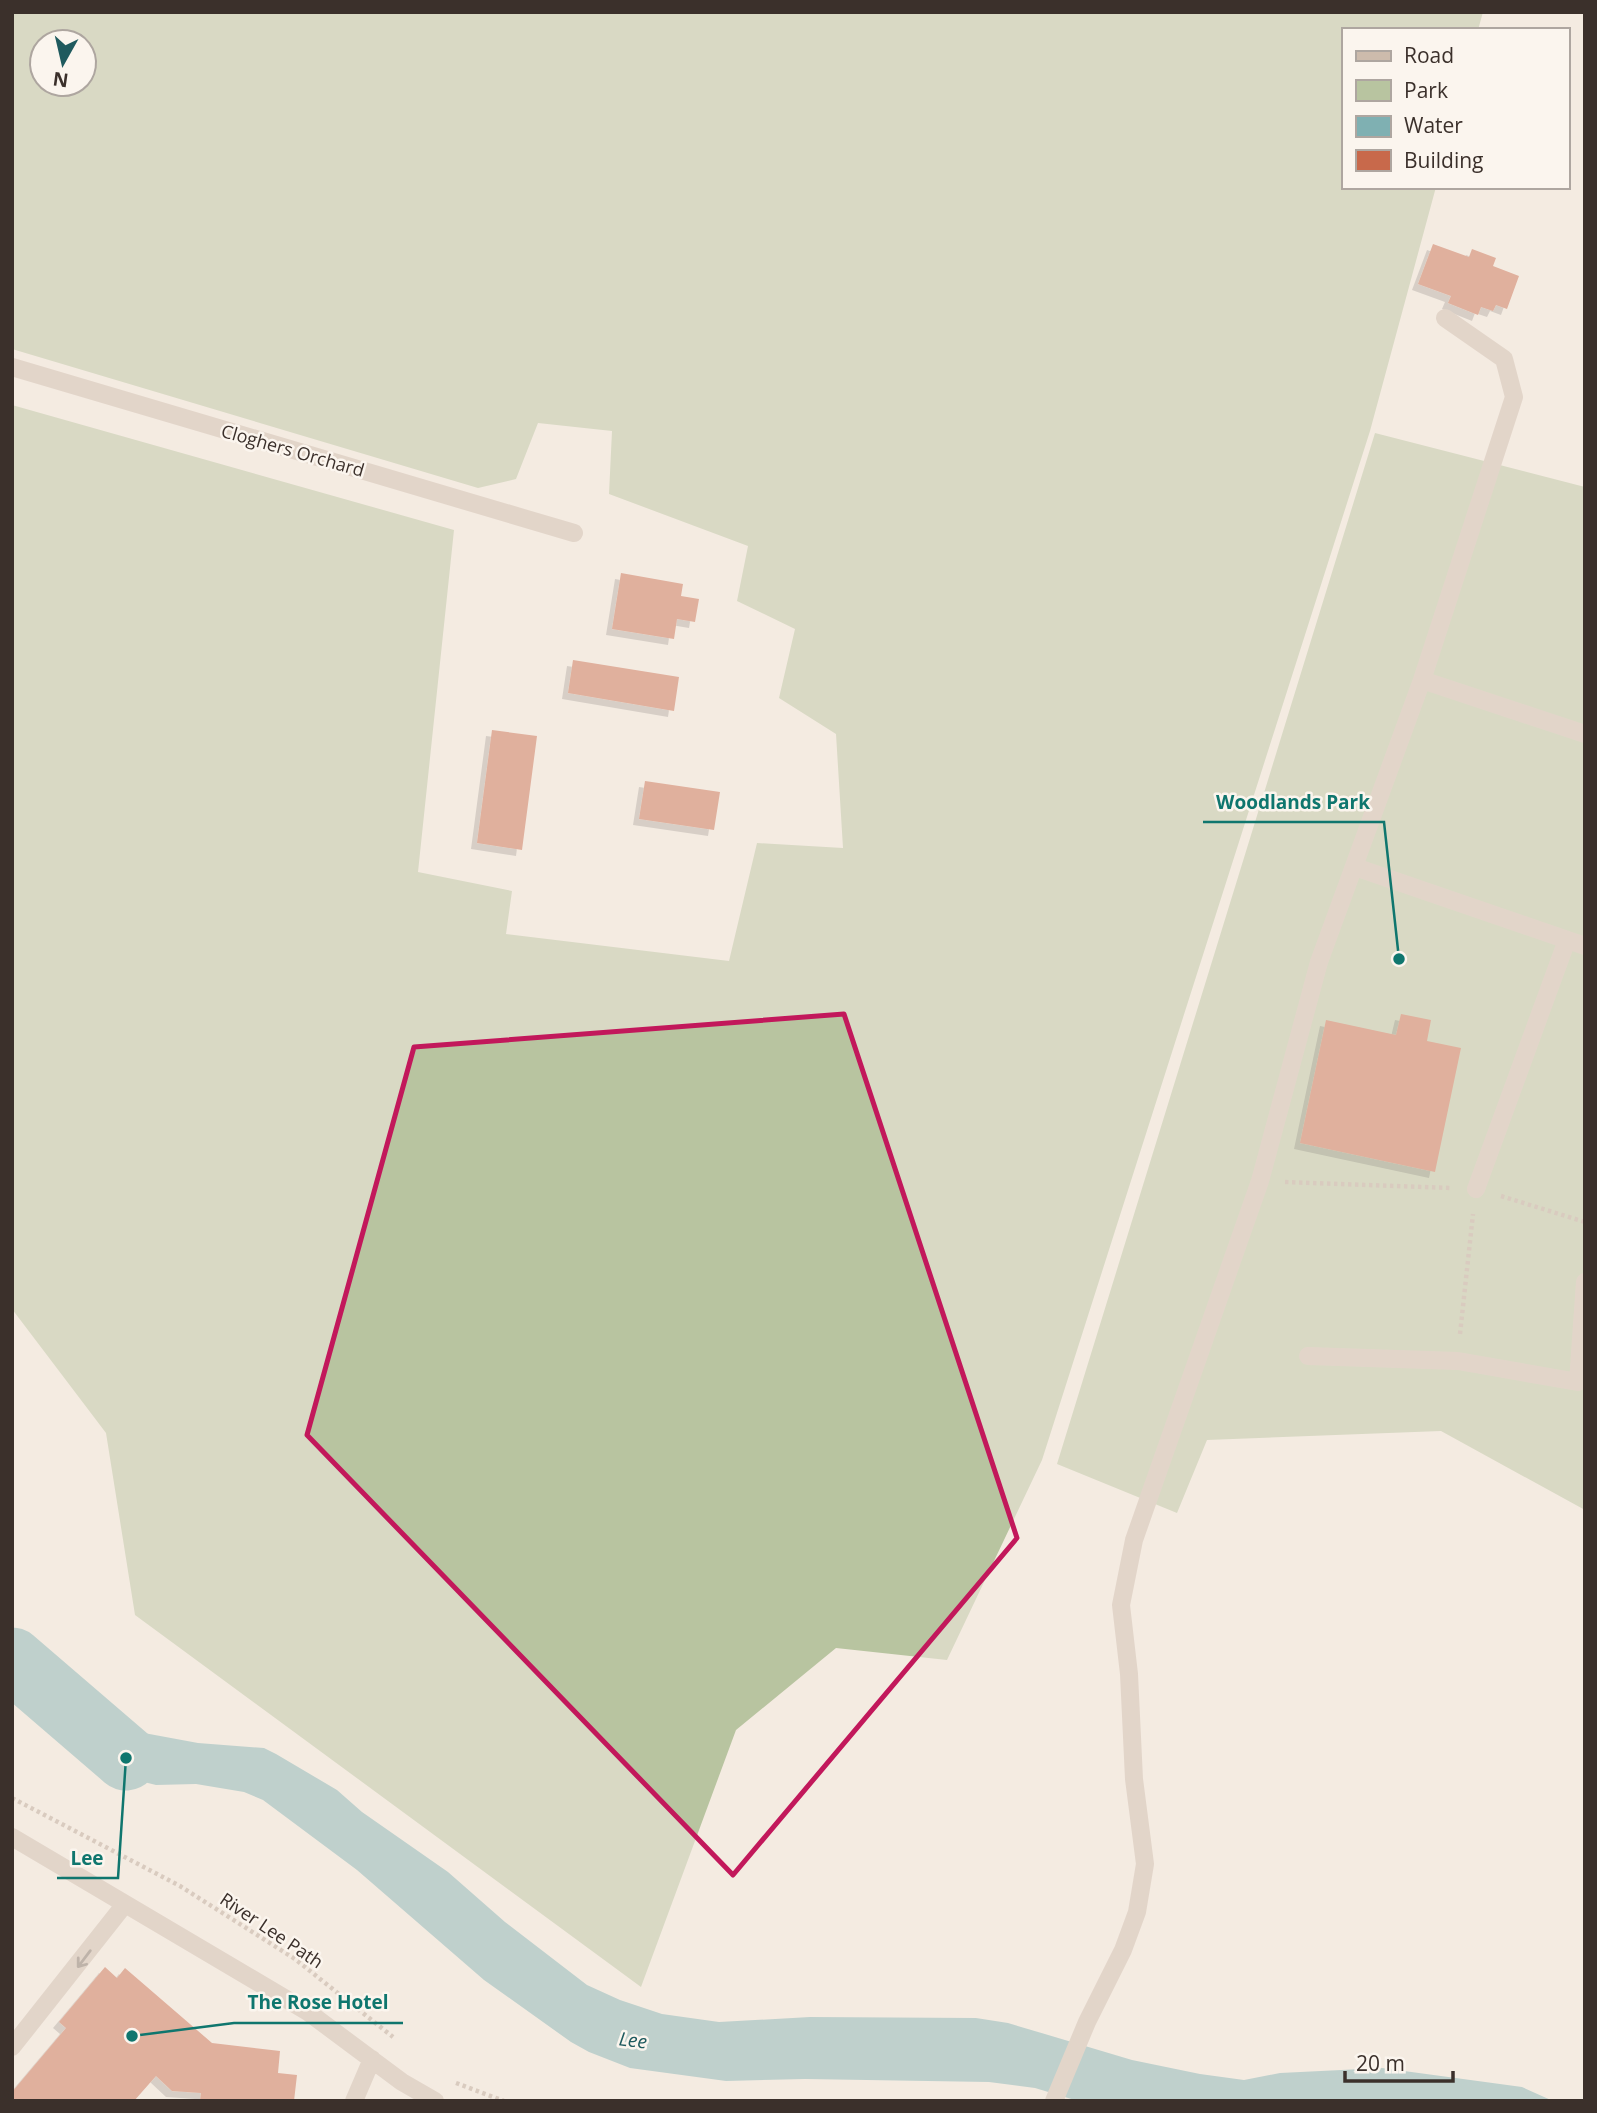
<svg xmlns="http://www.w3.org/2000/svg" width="1597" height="2113" font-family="'Open Sans',sans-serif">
  <defs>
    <filter id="shadow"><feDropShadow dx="-6" dy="6" stdDeviation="0" flood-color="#0004"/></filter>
  </defs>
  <rect width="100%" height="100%" fill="#f4ebe1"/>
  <!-- green -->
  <path fill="#b8c4a0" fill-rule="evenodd" d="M12 12H1483L1478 30H1343V187H1436L1370 431 1042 1460 947 1660 836 1648 736 1730 641 1987 135 1615 106 1433 12 1309V405L454 530 418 872 512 891 506 934 729 961 757 843 843 848 836 734 779 698 795 629 737 601 748 546 609 494 612 431 538 423 516 479 478 488 12 349ZM42 42H84V84H42Z
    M1375 433 1585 487V1510L1441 1431 1207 1440 1177 1513 1057 1464Z"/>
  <!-- water -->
  <path fill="#7fb0b2" d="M79 1676 84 1687 97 1704 114 1717 144 1733 198 1743 264 1748 276 1754 337 1790 362 1812 448 1872 505 1922 587 1985 620 2000 662 2014 719 2022 810 2017 976 2018 1008 2023 1132 2060 1200 2074 1244 2080 1280 2073 1382 2068 1522 2087 1553 2101H1078L1035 2088 989 2082 805 2079 726 2081 630 2068 589 2052 571 2042 484 1980 357 1870 263 1800 244 1792 196 1784 156 1785 124 1777 89 1760 38 1719Z"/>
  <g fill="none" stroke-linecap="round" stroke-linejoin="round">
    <!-- river -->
    <path stroke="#7fb0b2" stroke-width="65" d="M12 1660 126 1758"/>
  </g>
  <!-- building -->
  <path fill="#c8694b" filter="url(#shadow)" d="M1433 244 1469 257 1472 249 1496 258 1493 266 1519 276 1507 309 1496 305 1493 311 1481 307 1478 315 1448 303 1451 296 1418 284Z
    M621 573 683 584 681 596 699 599 695 622 677 619 674 639 612 629Z
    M573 660 679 677 674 711 568 693Z
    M492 730 537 736 522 850 477 843Z
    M645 781 720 792 714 830 639 819Z
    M1401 1014 1431 1020 1427 1041 1461 1048 1435 1172 1300 1143 1326 1020 1396 1035Z
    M105 1967 117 1978 125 1968 212 2043 280 2051 278 2073 297 2075 294 2101H200L201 2093 172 2091 156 2076 134 2101H12V2092L66 2028 59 2022Z"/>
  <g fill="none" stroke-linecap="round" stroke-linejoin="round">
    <!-- path -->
    <path stroke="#b9a596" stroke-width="4.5" stroke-dasharray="3.5 3.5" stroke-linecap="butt" d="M1285 1182 1452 1188
      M1501 1196 1585 1222
      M1460 1334 1473 1214
      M12 1798 180 1886 295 1959 393 2037
      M456 2083 504 2101"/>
    <!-- minor -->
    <path stroke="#cdbbac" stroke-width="18" d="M12 367 574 533
      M1422 680 1585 734
      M1355 867 1585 946
      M1476 1189 1567 940
      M1308 1356 1458 1361 1578 1382 1585 1282
      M12 1837 308 2012 402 2082 435 2101
      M12 2047 125 1904
      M354 2101 372 2059
      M1054 2101 1087 2022 1123 1950 1137 1912 1145 1864 1134 1779 1129 1674 1121 1605 1134 1540 1260 1181 1319 962 1422 680 1514 397 1504 359 1445 318"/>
  </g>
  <!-- one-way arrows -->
  <defs><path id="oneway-shaft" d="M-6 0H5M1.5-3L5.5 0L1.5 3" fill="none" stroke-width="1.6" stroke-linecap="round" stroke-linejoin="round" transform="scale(1.75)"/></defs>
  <use stroke="#7d6f65" href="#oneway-shaft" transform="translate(84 1959) rotate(127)"/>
  <!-- marked area -->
  <path d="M0 0H1597V2113H0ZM844 1014 1017 1538 733 1875 307 1435 414 1047Z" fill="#f4ebe1" fill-opacity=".55" fill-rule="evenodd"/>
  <path fill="none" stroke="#c2185b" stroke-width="5" stroke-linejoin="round" d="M844 1014 1017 1538 733 1875 307 1435 414 1047Z"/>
  <g text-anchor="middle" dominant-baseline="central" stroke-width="5" stroke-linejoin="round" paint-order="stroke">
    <!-- street labels -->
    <g font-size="18" fill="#3b302b" stroke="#fbf5ee">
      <text transform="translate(293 450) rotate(16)">Cloghers Orchard</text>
      <text transform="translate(272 1930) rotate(34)">River Lee Path</text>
    </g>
    <!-- water labels -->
    <g font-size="19" font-style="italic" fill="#1f5a5e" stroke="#fbf5ee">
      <text transform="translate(633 2040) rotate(7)">Lee</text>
    </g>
  </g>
  <!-- callouts -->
  <path fill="none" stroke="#0f766e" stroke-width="2.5" d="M1399 959L1384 822H1203M126 1758L118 1878H57M132 2036L234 2023H403"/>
  <g fill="#0f766e" stroke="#fbf5ee" stroke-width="2.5">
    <circle cx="1399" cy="959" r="7"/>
    <circle cx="126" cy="1758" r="7"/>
    <circle cx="132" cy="2036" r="7"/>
  </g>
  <g font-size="19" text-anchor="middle" font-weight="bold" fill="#0f766e" stroke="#fbf5ee" stroke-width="5" stroke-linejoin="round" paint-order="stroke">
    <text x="1293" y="809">Woodlands Park</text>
    <text x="87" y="1865">Lee</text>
    <text x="318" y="2009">The Rose Hotel</text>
  </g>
  <!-- border -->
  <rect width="1597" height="2113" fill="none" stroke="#3b302b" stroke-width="28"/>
  <!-- legend -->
  <rect x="1342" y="28" width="228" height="161" fill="#fbf5ee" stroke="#aea6a0" stroke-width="2"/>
  <rect x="1356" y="51" width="35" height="10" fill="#cdbbac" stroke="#aea6a0" stroke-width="2"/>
  <text x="1404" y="63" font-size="21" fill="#3b302b">Road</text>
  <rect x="1356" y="80" width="35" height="21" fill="#b8c4a0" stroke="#aea6a0" stroke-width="2"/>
  <text x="1404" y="98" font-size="21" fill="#3b302b">Park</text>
  <rect x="1356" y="116" width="35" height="21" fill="#7fb0b2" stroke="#aea6a0" stroke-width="2"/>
  <text x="1404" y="133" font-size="21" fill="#3b302b">Water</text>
  <rect x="1356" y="150" width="35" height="21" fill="#c8694b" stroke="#aea6a0" stroke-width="2"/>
  <text x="1404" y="168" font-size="21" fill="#3b302b">Building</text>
  <!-- north arrow -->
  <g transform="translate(63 63) rotate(188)"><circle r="33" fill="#fbf5ee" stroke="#aea6a0" stroke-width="2"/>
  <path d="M0-5L12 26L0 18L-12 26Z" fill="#1f5a5e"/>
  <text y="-10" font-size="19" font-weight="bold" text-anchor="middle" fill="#3b302b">N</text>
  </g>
  <!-- scale -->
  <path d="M1345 2071v10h108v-10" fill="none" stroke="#3b302b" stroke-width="3.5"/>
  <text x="1356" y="2071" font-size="21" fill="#3b302b" stroke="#fbf5ee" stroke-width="5" paint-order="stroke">20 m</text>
</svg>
